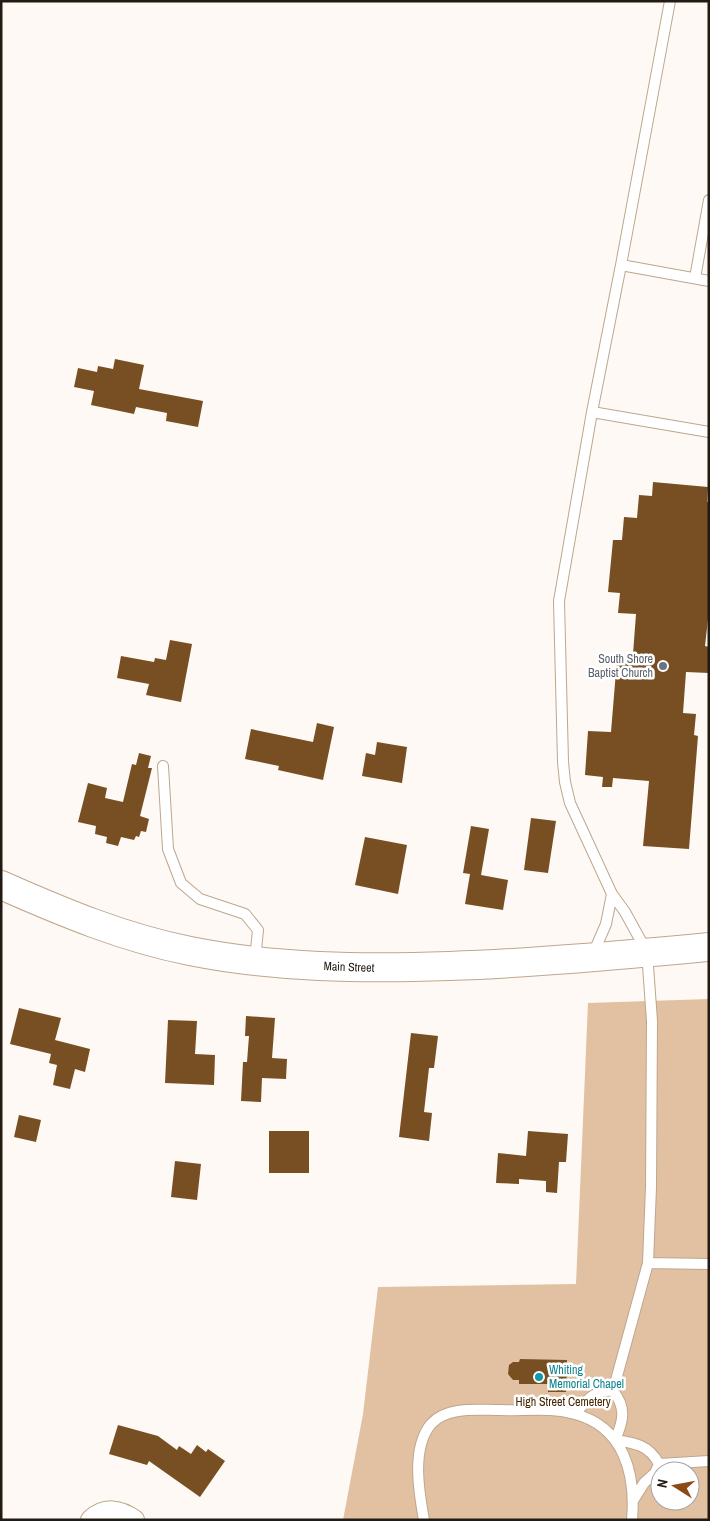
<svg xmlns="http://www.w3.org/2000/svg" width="710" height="1521" font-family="'Archivo Narrow',sans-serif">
  <rect width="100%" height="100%" fill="#fef9f4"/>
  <!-- green -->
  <path fill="#e1c1a2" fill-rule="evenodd" d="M709 999V1520H343L363 1414 378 1287 576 1284 588 1003ZM660 1471H690V1501H660Z"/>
  <!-- building -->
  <path fill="#784f22" d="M115 359 144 365 139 389 203 401 198 427 166 421 167 413 136 407 134 414 91 405 94 391 74 387 78 368 97 372 98 366 113 369Z
    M653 482 708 487 707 502H709V619H708L705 646 709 647V673L686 672 683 713 696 714 694 735 698 736 689 849 643 846 649 781 613 778 612 787H602L603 777 585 775 588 731 611 732 617 659 627 660V653L633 654 636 614 618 613 620 593 608 592 613 540H622L624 517 637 518 639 495 652 496Z
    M170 640 192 644 181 702 146 695 149 684 117 678 121 656 154 662 155 658 166 660Z
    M317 723 334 727 323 780 278 770 279 766 245 759 251 729 313 742Z
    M377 742 407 747 402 783 362 776 366 753 375 755Z
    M139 753 151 756 148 768H152L140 816 149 819 146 832 141 831 139 837 136 836 134 840 121 837 118 846 106 843 107 837 95 834 96 826 78 822 88 783 107 788 105 798 123 802 132 764 136 765Z
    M531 818 556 821 548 873 524 870Z
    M471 826 489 829 481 875 508 880 503 910 465 904 470 874 463 873Z
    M365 837 407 845 398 894 355 885Z
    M19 1008 61 1018 55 1040 90 1049 85 1072 75 1069 70 1089 53 1085 57 1065 49 1063 51 1054 10 1044Z
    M246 1016 275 1018 272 1058 287 1059 286 1079 262 1078 261 1102 241 1101 243 1062H247L249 1036H245Z
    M168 1020 197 1021 195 1054 215 1055 214 1085 165 1083Z
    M411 1033 438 1036 434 1068H429L424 1112 432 1113 429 1141 399 1137Z
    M19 1115 41 1120 36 1142 14 1137Z
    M269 1131H309V1173H269Z
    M528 1131 568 1134 566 1162H559L557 1193 546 1192V1181L519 1179V1184L496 1183 498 1153 526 1156Z
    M175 1161 201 1164 197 1200 171 1197Z
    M520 1359 567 1360 566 1392H548V1384H519V1380H513L508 1374 509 1365 513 1362H519Z
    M118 1425 158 1436 177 1450 179 1446 191 1454 197 1445 206 1452 208 1449 225 1461 200 1497 149 1461 147 1465 109 1454Z"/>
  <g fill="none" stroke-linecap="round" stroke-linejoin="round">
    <defs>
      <path id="service" d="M621 265 670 1
        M695 278 709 200
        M592 412 621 265 709 281
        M163 766 168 849 181 883 200 899 245 914 258 930 255 960
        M612 894 570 803 565 782 563 762 559 601 592 412 709 432
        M593 954 606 924 612 894 625 912 647 952 652 1021 651 1187 648 1263 613 1391
        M648 1263 709 1264
        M575 1414C586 1401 595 1389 613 1391 627 1408 623 1422 615 1440 635 1443 649 1445 659 1464L655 1473 644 1483 634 1499
        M659 1464 709 1461
        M424 1520C419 1492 411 1448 431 1424 447 1406 478 1410 499 1410 524 1411 551 1407 575 1414 624 1427 636 1474 632 1520"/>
      <path id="minor" d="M91 1520C105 1507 120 1510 134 1520"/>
      <path id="secondary" d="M1 885C62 912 124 938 190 951 275 968 363 969 449 966 536 963 622 955 709 947"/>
    </defs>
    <!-- service casing -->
    <use href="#service" stroke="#bea68e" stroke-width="12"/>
    <!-- minor casing -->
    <use href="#minor" stroke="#bea68e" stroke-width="22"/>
    <!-- secondary casing -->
    <use href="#secondary" stroke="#bea68e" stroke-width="30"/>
    <!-- service -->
    <use href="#service" stroke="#fff" stroke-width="10"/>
    <!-- minor -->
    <use href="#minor" stroke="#fff" stroke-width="20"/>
    <!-- secondary -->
    <use href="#secondary" stroke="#fff" stroke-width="28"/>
  </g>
  <!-- markers -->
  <circle fill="#6b7280" stroke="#fff" stroke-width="2" cx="663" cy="666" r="5"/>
  <circle fill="#0f9aa8" stroke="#fff" stroke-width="2" cx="539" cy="1377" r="5"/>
  <g text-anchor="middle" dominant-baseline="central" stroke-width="5" stroke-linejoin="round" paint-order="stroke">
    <!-- worship labels -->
    <g font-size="12" fill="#5b616d" stroke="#fff" text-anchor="end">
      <text x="653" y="659">South Shore<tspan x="653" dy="14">Baptist Church</tspan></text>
    </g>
    <!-- street labels -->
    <g font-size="12" fill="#231a11" stroke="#fff">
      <text transform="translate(349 967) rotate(2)">Main Street</text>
    </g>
    <!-- culture labels -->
    <g font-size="12" fill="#0d838f" stroke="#fff" text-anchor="start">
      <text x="549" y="1370">Whiting<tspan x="549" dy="14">Memorial Chapel</tspan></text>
    </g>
    <!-- park labels -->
    <g font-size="12" fill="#442500" stroke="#fff">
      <text x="563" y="1402">High Street Cemetery</text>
    </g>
  </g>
  <!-- border -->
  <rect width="710" height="1521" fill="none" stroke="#231a11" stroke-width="5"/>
  <!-- north arrow -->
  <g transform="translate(675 1486) rotate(281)"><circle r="24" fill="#ffffff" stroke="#a7a3a0"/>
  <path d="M0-4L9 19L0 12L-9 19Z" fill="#8c4a17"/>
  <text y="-8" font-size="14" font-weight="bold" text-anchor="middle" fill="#231a11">N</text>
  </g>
</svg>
